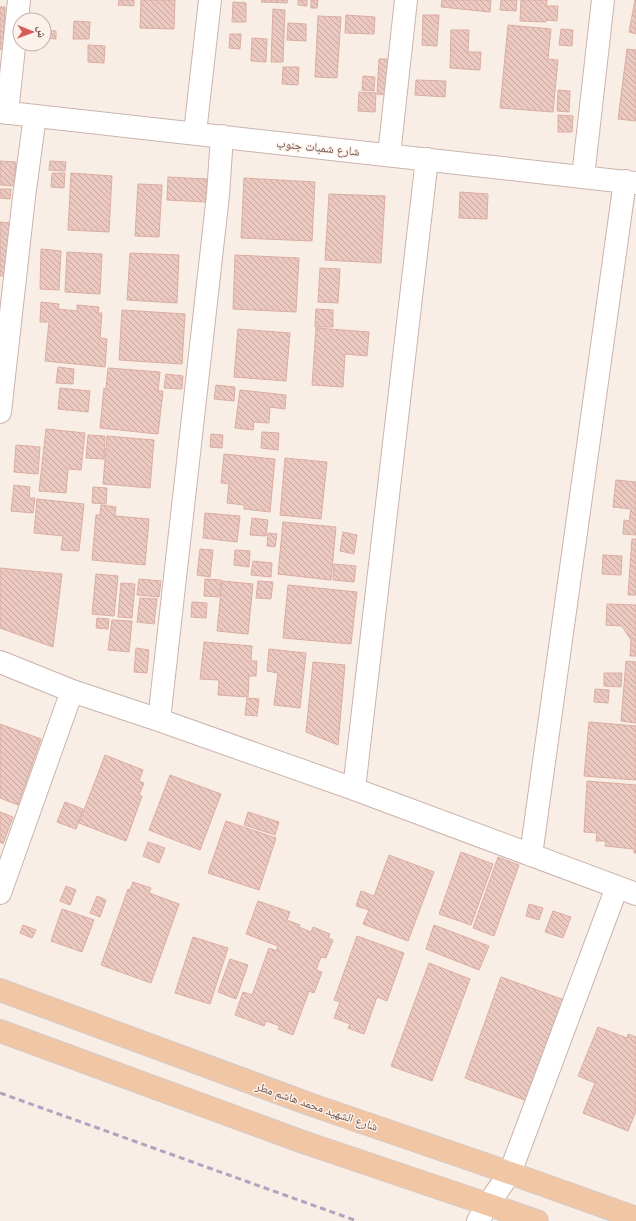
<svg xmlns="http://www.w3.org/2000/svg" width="636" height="1221" font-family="Lato,'Noto Naskh Arabic',sans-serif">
  <defs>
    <pattern id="building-back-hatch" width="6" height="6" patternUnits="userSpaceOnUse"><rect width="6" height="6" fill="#ebc9c0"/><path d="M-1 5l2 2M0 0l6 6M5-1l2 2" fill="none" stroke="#c3a69e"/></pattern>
  </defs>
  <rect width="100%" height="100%" fill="#f9eee5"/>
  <!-- building -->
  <path fill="url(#building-back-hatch)" stroke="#dcada2" d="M119 0H134V6L118 5Z
    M141 0H175L174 29 140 28Z
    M262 0H288L287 3 261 2Z
    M298 0H307V6L298 5Z
    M311 0H318L317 8H311Z
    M442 0H491L490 12 441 7Z
    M501 0H517L516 11 500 10Z
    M521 0H547L546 6H558L557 21 546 20V22L520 21Z
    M635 0H636V34L629 32Z
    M233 2 246 3V22H232Z
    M0 7H5L3 50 0 49Z
    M273 9 285 10 283 62H271Z
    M346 15 375 17 374 34 345 33Z
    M423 15H439L437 46 422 45Z
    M318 16 341 17 337 78 315 77Z
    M74 21 90 22 89 39H73Z
    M288 23 306 24V41L287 40Z
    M508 25 551 29 548 59 558 60 553 112 500 108Z
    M561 29 573 30 572 46 559 45Z
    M44 30 56 31V39L44 38Z
    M451 30H469L468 52H481L480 70 450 68Z
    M230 34H241L240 49 229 48Z
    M252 38 267 39 266 62 251 61Z
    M88 45 105 46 104 63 88 62Z
    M627 49 636 50V121L618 119Z
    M379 59H388L386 95 377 94Z
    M283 67H299L298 85 282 84Z
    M363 76 375 77 374 91 362 90Z
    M416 80 446 81 445 97 415 95Z
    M558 90 570 91 569 112 557 111Z
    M359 92 376 93 375 112 358 111Z
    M558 115 573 116 572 132H558Z
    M0 161 16 162 14 186 0 185Z
    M50 161 66 162 65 171 49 170Z
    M52 173H65L64 188 51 187Z
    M71 173 112 176 109 232 68 230Z
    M168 177 207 179 206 202 167 200Z
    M244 178 315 182 312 241 241 238Z
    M138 184 162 185 159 237 135 236Z
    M0 189H11L10 199 0 198Z
    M460 192 488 194 487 219 459 218Z
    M329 194 385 196 381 263 325 260Z
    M0 222 10 223 7 276H0Z
    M41 249 61 251 59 290 40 289Z
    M67 252 102 254 100 294 65 292Z
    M130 253 179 255 177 303 127 300Z
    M235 255 299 258 296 312 233 309Z
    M320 268 340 269 338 303 318 302Z
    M41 302 59 304 58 309 77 311V305L99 307 98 313H102L100 338 107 339 105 367 45 361 49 322H40Z
    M316 309 333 310V327H315Z
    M122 310 185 314 182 364 119 360Z
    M316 328 369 332 367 356 345 354 343 387 312 385Z
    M238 329 290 333 286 381 234 377Z
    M58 367 74 369 73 384 56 383Z
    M108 368 160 372 158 391H163L158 434 100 428 104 388 106 389Z
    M166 374 183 376 182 389 164 388Z
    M216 385 235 387 234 401 214 399Z
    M60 388 90 391 88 412 58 409Z
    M240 390 286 395 285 409 270 407 269 423 254 422 253 430 235 428Z
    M46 429 85 433 81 470 68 469 66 493 39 491Z
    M262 432 279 433 278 450 261 448Z
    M211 434 223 435 222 448 210 447Z
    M88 435 105 436 104 459 86 458Z
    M107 436 154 440 150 488 103 484Z
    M16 445 40 447 38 474 14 472Z
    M224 454 275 459 270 512 244 509V505L227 503 229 484 221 483Z
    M285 458 327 462 321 519 280 515Z
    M616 480 636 482V535L623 534 624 520 629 521 631 509 613 507Z
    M14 485 30 487 29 498H35L33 513 11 511Z
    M93 487 107 488 106 504 92 503Z
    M37 499 84 504 79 551 61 550 63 536 34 533Z
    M101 505 116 507 115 516 149 519 145 565 92 560 96 515H100Z
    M205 513 240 516 237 542 203 538Z
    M252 518 268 520 266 536 250 535Z
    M283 522 336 527 331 580 278 574Z
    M343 532 357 535 354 554 340 551Z
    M268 533 277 534 275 547 267 546Z
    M632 539H636V595H628Z
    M200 549 213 550 210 577 197 575Z
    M235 550 250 551 249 567 234 565Z
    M603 555 622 556 621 575 602 574Z
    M253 561 272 563 271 577 251 575Z
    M334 564 356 566 354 582 333 580Z
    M0 568 62 574 53 647 0 628Z
    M96 574 118 576 114 616 92 614Z
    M139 579 161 581 159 597 137 595Z
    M205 579 221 580 219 597 204 596Z
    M222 581 253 584 248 634 217 631Z
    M258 581 273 582 271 599 256 598Z
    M121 583 135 584 132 618 118 617Z
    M288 585 357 592 351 644 283 638Z
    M140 598 157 599 154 624 137 622Z
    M192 602 207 603 206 618 191 617Z
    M607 604 636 605V656H630L631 640 622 626 606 625Z
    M97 618 109 619 108 629 96 628Z
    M112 620 132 621 129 652 108 650Z
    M204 642 252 646 251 661H257L256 676H249L248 697 218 695 219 680 200 679Z
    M136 648 149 650 147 673 134 672Z
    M269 649 306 653 300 708 274 705 278 673 267 671Z
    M626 661 636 662V723L621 721Z
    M313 662 345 665 338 745 306 732Z
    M604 673H622L621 687 604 686Z
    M595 689 609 690 608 703 594 702Z
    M247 698 259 699 257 716 245 715Z
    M589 722 636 726V780L584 776Z
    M0 724 41 739 18 805 0 798Z
    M105 755 143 770 139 781 144 783 139 795 142 796 126 841 79 823Z
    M170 775 221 794 200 850 149 830Z
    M587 781 636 785V853H634V849L605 846 606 841H596L597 833 584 832Z
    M65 802 83 809 76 829 57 822Z
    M0 812 13 817 3 844 0 842Z
    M248 812 279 822 275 835 244 825Z
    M226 821 276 838 259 890 208 873Z
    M148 842 165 848 159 863 143 856Z
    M461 852 493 864 471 925 439 914Z
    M389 855 434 872 408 941 363 924 369 910 356 906 361 891 374 896Z
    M498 857 519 865 494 936 473 928Z
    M133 882 151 888 149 893 179 904 151 983 101 965 128 889 130 890Z
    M66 886 76 890 70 905 60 901Z
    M97 896 106 900 100 917 90 913Z
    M258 901 290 912 287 920 300 925 299 927 311 932 313 927 330 934 328 938 333 940 326 958 321 957 316 970 322 972 314 993 309 991 293 1035 278 1029 280 1026 266 1021 264 1026 235 1015 243 992 252 995 269 948 276 951 278 946 246 934Z
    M529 904 543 908 539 920 526 916Z
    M62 909 94 920 82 952 51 941Z
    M553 911 571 917 563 938 545 932Z
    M23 925 36 930 32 938 20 933Z
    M434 925 489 946 479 970 426 949Z
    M357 936 404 953 387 1001 377 997 364 1034 348 1028 350 1024 334 1018 340 1002 334 1000Z
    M193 937 228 948 210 1004 175 993Z
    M230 959 248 965 236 999 218 992Z
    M429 963 470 979 432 1081 391 1066Z
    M501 977 567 1001 530 1102 465 1078Z
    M598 1027 627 1038 628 1034 636 1037V1111L628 1131 583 1113 595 1083 578 1076Z"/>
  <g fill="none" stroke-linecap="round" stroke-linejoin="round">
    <defs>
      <path id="minor" d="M0 112 636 183
        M7 113 19 0
        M195 133 210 0
        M389 155 406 0
        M583 177 603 0
        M0 412 24 197 35 116
        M0 662 72 691 159 720 354 789 636 894
        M159 720 218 195 222 136
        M354 789 427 159
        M531 855 625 181
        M0 893 72 691
        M478 1221 488 1204 510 1173 617 887"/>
      <path id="major" d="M0 990 312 1105 510 1173 636 1218
        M0 1031 303 1142 537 1221"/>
    </defs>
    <!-- minor casing -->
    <use href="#minor" stroke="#c9b4ad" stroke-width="24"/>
    <!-- major casing -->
    <use href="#major" stroke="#d4cbca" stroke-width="24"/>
    <!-- minor -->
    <use href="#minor" stroke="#fff" stroke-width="22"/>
    <!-- major -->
    <use href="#major" stroke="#f0c6a5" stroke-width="22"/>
    <!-- rail -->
    <path stroke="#afa5c1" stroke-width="3" stroke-dasharray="6 4" stroke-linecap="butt" d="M0 1093 357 1221"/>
  </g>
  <g text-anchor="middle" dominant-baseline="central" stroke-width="3" stroke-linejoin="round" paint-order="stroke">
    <!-- street labels -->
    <g font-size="12" fill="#6f534d" stroke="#fdf2eb">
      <text transform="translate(318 147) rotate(6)">شارع شمبات جنوب</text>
      <text transform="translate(317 1106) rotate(19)">شارع الشهيد محمد هاشم مطر</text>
    </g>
  </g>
  <!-- north arrow -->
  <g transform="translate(32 32) rotate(91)"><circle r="19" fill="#fdf2eb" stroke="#c4b2ac"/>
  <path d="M0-3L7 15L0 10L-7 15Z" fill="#d55c59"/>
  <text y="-6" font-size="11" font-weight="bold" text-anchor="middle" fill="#6f534d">ش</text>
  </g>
</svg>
